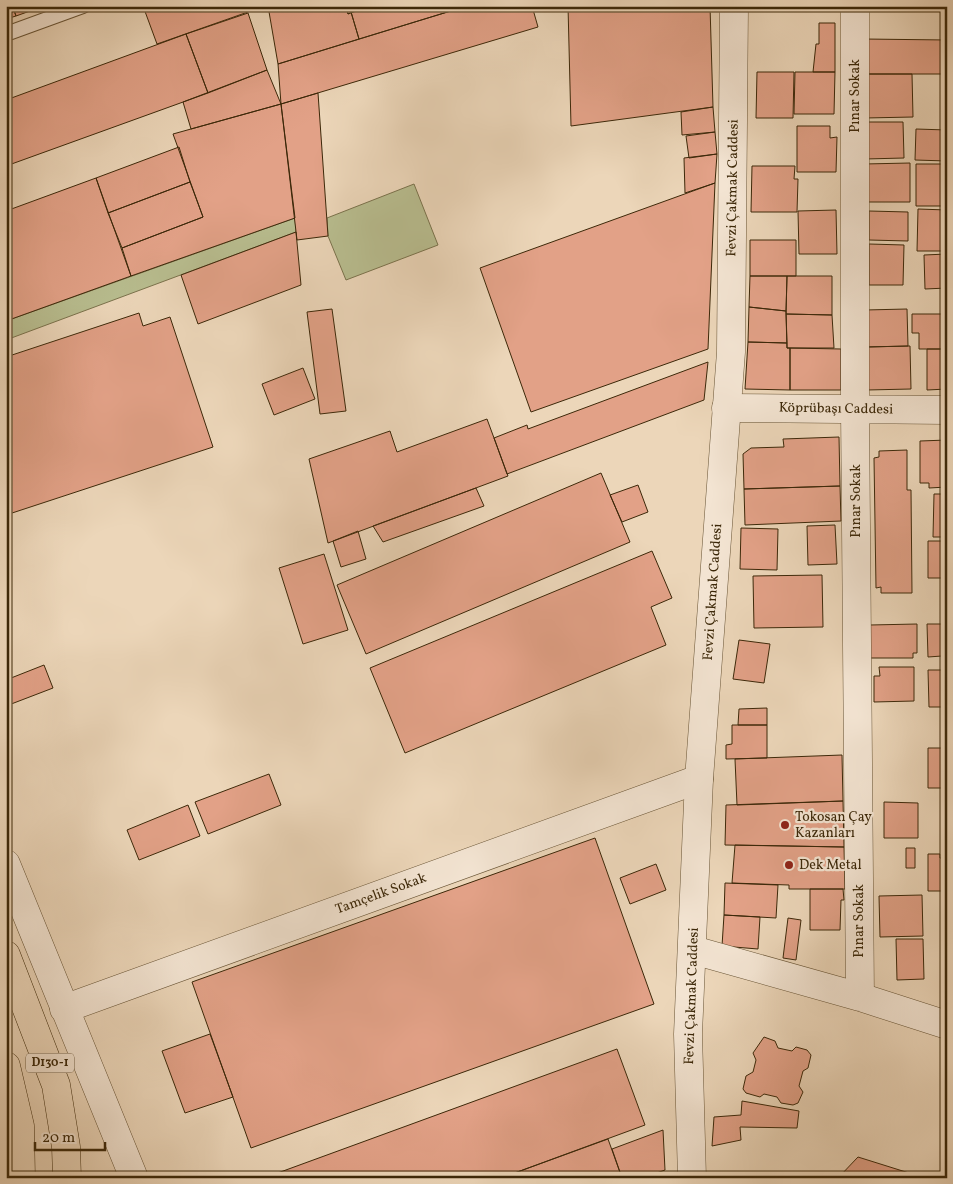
<svg xmlns="http://www.w3.org/2000/svg" width="953" height="1184" font-family="Vollkorn,serif">
  <rect width="100%" height="100%" fill="#ecd6b9"/>
  <filter id="stains"><feTurbulence type="fractalNoise" baseFrequency=".004" numOctaves="4"/><feColorMatrix values="0 0 0 0 .2 0 0 0 0 .09 0 0 0 0 .02 0 0 0 .5 -.17"/></filter>
  <radialGradient id="worn" r=".72"><stop offset=".6" stop-color="#630" stop-opacity="0"/><stop offset="1" stop-color="#630" stop-opacity=".3"/></radialGradient>
  <!-- green -->
  <path fill="#b8bd8f" stroke="#7a724c" d="M414 184 438 245 346 280 328 236 327 218Z
    M295 218 296 232 6 340V321Z"/>
  <!-- building -->
  <path fill="#e2a187" stroke="#3c2809" d="M6 6H12L16 16 6 19Z
    M13 6H44L16 16Z
    M143 6H265L157 44Z
    M268 6H346L348 14 351 12 359 39 278 64Z
    M346 6H370L348 14Z
    M370 6H467L359 39 351 12Z
    M467 6H532L538 27 281 104 278 64Z
    M568 6H710L713 107 571 126Z
    M248 13 267 70 208 93 186 34Z
    M819 23H835V72H813L816 44H819Z
    M186 34 208 93 6 166V100Z
    M864 39 947 40V74H864Z
    M267 70 281 104 191 129 183 102Z
    M757 72H794L793 118H756Z
    M795 72H835L834 114H794Z
    M864 74H912L913 117 865 118Z
    M318 93 328 236 297 240 281 104Z
    M281 104 295 218 131 276 122 248 203 217 173 134Z
    M713 107 715 132 682 135 681 112Z
    M864 122H903L904 158 865 159Z
    M797 126H830V138L837 137 836 172H797Z
    M916 129 947 130V161L915 160Z
    M715 132 717 154 689 158 686 136Z
    M179 147 190 182 108 213 96 178Z
    M717 154 715 183 685 193 684 158Z
    M910 163V202H864V164Z
    M916 164H947V206H916Z
    M752 166H795L794 179H798L797 212H751Z
    M96 178 131 276 6 321V211Z
    M190 182 203 217 122 248 108 213Z
    M715 183 708 349 531 412 480 268Z
    M918 209 947 210V251H917Z
    M836 210 837 254H799L798 211Z
    M869 211 908 212V241L869 240Z
    M296 232 301 285 198 324 181 275Z
    M750 240H796V276H750Z
    M869 244 904 245 903 285H869Z
    M947 254V288L925 289 924 255Z
    M750 276H787L786 311 749 307Z
    M787 276H832V315L786 314Z
    M749 307 786 311 787 343 748 342Z
    M332 309 346 411 320 414 307 312Z
    M907 309 908 346 866 347 865 310Z
    M139 313 143 326 170 317 213 447 6 515V357Z
    M786 314 832 315 834 348H787Z
    M912 314H947V349H919V333H912Z
    M748 342 787 343V348H790V390L745 389Z
    M910 346 911 389 867 390 866 347Z
    M790 348 841 349V390H790Z
    M927 349H947V389L927 390Z
    M708 362 704 400 507 474 494 438 527 425 528 429Z
    M303 368 315 399 274 415 262 384Z
    M487 419 508 476 328 543 309 459 390 431 397 452Z
    M839 437 840 486 744 489 743 454 751 448 784 447 783 439Z
    M947 440V487L929 488V483H920V441Z
    M907 450V490H911L912 593H881V587L876 588 874 458 879 457V451Z
    M601 473 630 542 366 654 337 585Z
    M638 485 648 512 622 522 610 495Z
    M840 486 841 521 745 525 744 489Z
    M476 488 484 506 383 542 373 526Z
    M934 494H947V537H933Z
    M835 525 837 564 808 565 807 526Z
    M741 528 778 529 777 570 740 569Z
    M358 531 366 559 341 567 333 541Z
    M928 541H947V575H943V578H928Z
    M652 551 672 598 651 607 666 645 405 753 370 668Z
    M324 554 348 630 303 644 279 568Z
    M822 575 823 627 754 628 753 576Z
    M917 624V653H913V658H870V625Z
    M927 624H947V661H942V656L928 657Z
    M739 640 770 644 764 683 733 679Z
    M44 665 53 688 6 706V680Z
    M879 667H914V701L874 702V676H880Z
    M928 670H947V707H929Z
    M767 708V725H738L739 709Z
    M732 725H767V758L726 759V745L732 744Z
    M928 748H947V788H928Z
    M842 755 843 801 737 805 735 759Z
    M269 774 281 805 208 834 195 802Z
    M843 801 844 847 725 845 726 805Z
    M884 802 918 803V838H884Z
    M188 805 200 836 139 860 127 830Z
    M595 838 654 1004 251 1148 192 982Z
    M735 845 844 847 845 889H789V885L732 883Z
    M906 848H915V868H906Z
    M928 854H940V858H947V891H928Z
    M656 864 666 890 630 904 620 878Z
    M725 883 778 885 776 918 724 915Z
    M810 889H843L844 900H841L840 930H810Z
    M922 895 923 936 880 937 879 896Z
    M724 915 760 917 758 949 722 946Z
    M788 918 801 920 796 960 783 958Z
    M896 939H923L924 979 897 980Z
    M210 1034 233 1097 185 1113 162 1051Z
    M764 1037 775 1041 778 1048 792 1051 796 1047 807 1050 811 1055 808 1068 803 1071 799 1086 803 1092 798 1103 793 1105 781 1103 777 1097 764 1094 760 1097 746 1093 743 1089 746 1076 753 1072 756 1060 753 1053Z
    M617 1049 645 1125 501 1178H264Z
    M742 1101 799 1111 797 1128 740 1127 741 1140 712 1146 714 1117 741 1115Z
    M663 1130 665 1170 643 1178H622L612 1149Z
    M608 1139 622 1178H501Z
    M858 1157 925 1178H838Z"/>
  <g fill="none" stroke-linecap="round" stroke-linejoin="round">
    <defs>
      <path id="service" d="M6 34 83 6"/>
      <path id="minor" d="M855 6V409L860 997
        M726 408 947 410
        M693 950 860 997 947 1025
        M64 1009 699 779"/>
      <path id="tertiary" d="M6 864 134 1178
        M692 1178 688 1034 699 779 731 352 734 6"/>
      <path id="trunk" d="M6 955 56 1085 66 1147 67 1178
        M6 1066 20 1126 21 1178"/>
    </defs>
    <!-- service casing -->
    <use href="#service" stroke="#685435" stroke-width="16"/>
    <!-- minor casing -->
    <use href="#minor" stroke="#685435" stroke-width="29"/>
    <!-- tertiary casing -->
    <use href="#tertiary" stroke="#685435" stroke-width="29"/>
    <!-- trunk casing -->
    <use href="#trunk" stroke="#3c2809" stroke-width="29"/>
    <!-- service -->
    <use href="#service" stroke="#f3e4d2" stroke-width="14"/>
    <!-- minor -->
    <use href="#minor" stroke="#f3e4d2" stroke-width="28"/>
    <!-- tertiary -->
    <use href="#tertiary" stroke="#f3e4d2" stroke-width="28"/>
    <!-- trunk -->
    <use href="#trunk" stroke="#ecd6b9" stroke-width="28"/>
  </g>
  <!-- markers -->
  <g fill="#8f2418" stroke="#f3e4d2" stroke-width="2">
    <circle cx="785" cy="825" r="5"/>
    <circle cx="789" cy="865" r="5"/>
  </g>
  <g text-anchor="middle" dominant-baseline="central" stroke-width="4.5" stroke-linejoin="round" paint-order="stroke">
    <!-- shield labels -->
    <rect fill="#f3e4d2" stroke="#736045" stroke-width="1" x="26" y="1053.5" width="48" height="19" rx="4"/>
    <g font-size="12" font-weight="bold" fill="#3c2809">
      <text x="50" y="1063">D130-1</text>
    </g>
    <!-- street labels -->
    <g font-size="14" fill="#3c2809" stroke="#f3e4d2">
      <text transform="translate(855 96) rotate(-90)">Pınar Sokak</text>
      <text transform="translate(733 188) rotate(-89)">Fevzi Çakmak Caddesi</text>
      <text transform="translate(836 409) rotate(1)">Köprübaşı Caddesi</text>
      <text transform="translate(856 501) rotate(-90)">Pınar Sokak</text>
      <text transform="translate(713 592) rotate(-86)">Fevzi Çakmak Caddesi</text>
      <text transform="translate(381 894) rotate(-20)">Tamçelik Sokak</text>
      <text transform="translate(859 921) rotate(-90)">Pınar Sokak</text>
      <text transform="translate(692 996) rotate(-88)">Fevzi Çakmak Caddesi</text>
    </g>
    <!-- poi labels -->
    <g font-size="14" fill="#3c2809" stroke="#f3e4d2" text-anchor="start">
      <text x="795" y="817">Tokosan Çay<tspan x="795" dy="16">Kazanları</tspan></text>
      <text x="799" y="865">Dek Metal</text>
    </g>
  </g>
  <!-- margin -->
  <rect width="953" height="1184" fill="none" stroke="#ecd6b9" stroke-width="25"/>
  <rect x="8" y="8" width="938" height="1169" fill="none" stroke="#3c2809" stroke-width="2.5"/>
  <rect x="12" y="12" width="928" height="1159" fill="none" stroke="#3c2809"/>
  <!-- scale -->
  <path d="M35 1142v8h70v-8" fill="none" stroke="#3c2809" stroke-width="2.5"/>
  <text x="42" y="1142" font-size="15" fill="#3c2809" stroke="#f3e4d2" stroke-width="4" paint-order="stroke">20 m</text>
  <rect width="100%" height="100%" filter="url(#stains)"/>
  <rect width="100%" height="100%" fill="url(#worn)"/>
</svg>
